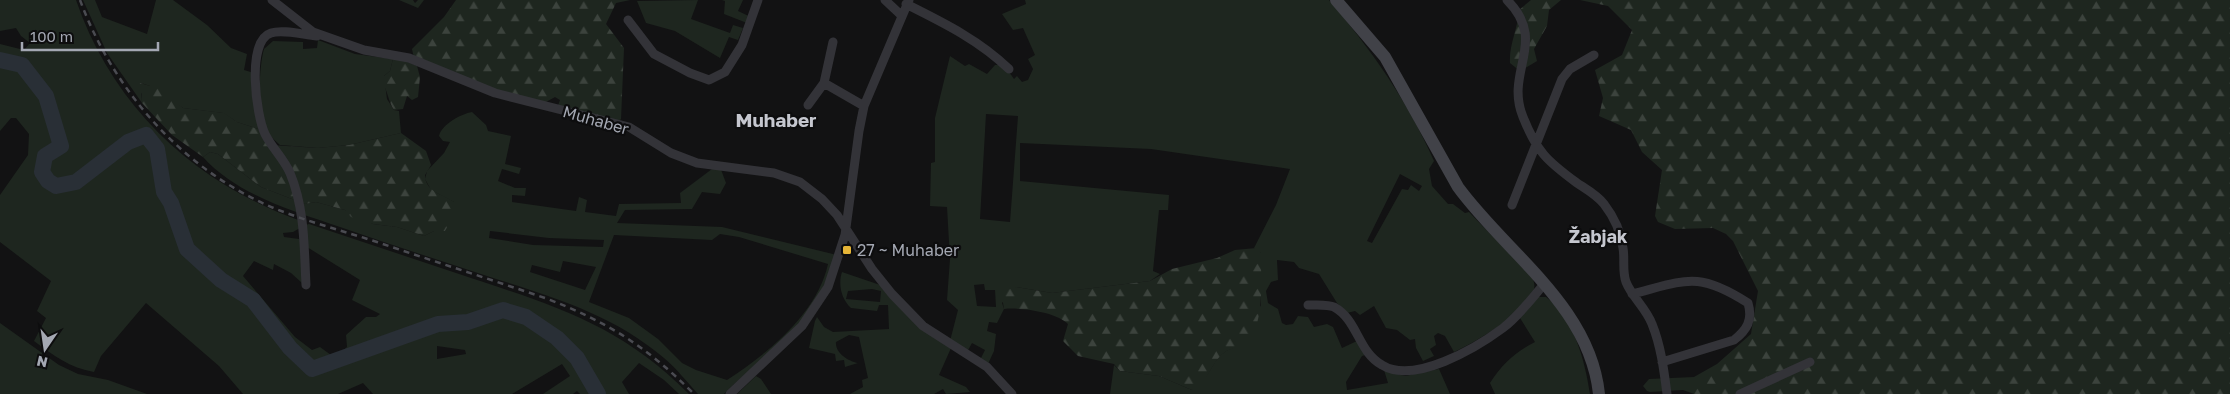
<svg xmlns="http://www.w3.org/2000/svg" width="2230" height="394" font-family="'Golos Text',sans-serif">
  <defs>
    <pattern id="forest-firs" width="22" height="20" patternUnits="userSpaceOnUse" patternTransform="scale(1.25)"><rect width="22" height="20" fill="#1e261f"/><path d="M5 1l3.5 6h-7zM16 11l3.5 6h-7z" fill="#3c433d"/></pattern>
  </defs>
  <rect width="100%" height="100%" fill="#121213"/>
  <!-- grass -->
  <path fill="#1e261f" fill-rule="evenodd" d="M0 0H76C113 108 196 184 301 221L300 228 293 232 283 233 284 237 299 239 301 242 302 283 291 273 274 264 273 270 254 261 243 276 295 337 312 350 320 347 335 358 347 347 346 335 366 317H376L380 314 352 300 360 280 307 247 306 225 309 224C363 242 417 260 471 278 559 307 621 326 689 394H679L664 380 639 363 622 382 629 394H580L577 391 573 394H543L570 376 562 364 512 394H373L363 383 338 394H243L219 366 146 303 101 356 94 372C70 368 53 355 34 341L46 318 37 311 51 281 0 242V195L28 155 29 134 16 118H11L0 131V44L24 50 30 43 21 36 16 28 0 31ZM437 346 465 350 466 354 437 359Z
    M83 0H95L102 17 147 34 156 0H173L207 25 231 48 247 54 244 70 254 73 261 130 237 122 223 113 183 108 150 86 141 83 142 103 107 53Z
    M399 0H413L415 3 418 0H424L418 8Z
    M698 0 691 19 730 33 733 25 743 28 738 40 729 37 720 58 675 31 646 23 637 1Z
    M722 0H743L738 11 755 19 747 23 724 14 725 1Z
    M1025 0H1329C1372 51 1407 100 1434 161L1429 169 1432 186 1448 204H1453L1465 213 1469 212 1528 273C1530 276 1534 279 1534 283 1540 306 1472 344 1454 352L1445 336 1438 333 1434 336 1436 345 1430 349 1434 356 1423 361 1416 348 1415 339 1410 340 1397 330 1386 328 1374 306 1360 315 1355 311 1347 313 1337 303 1319 274 1299 268 1294 262 1277 260 1278 280 1271 282 1266 291 1268 303 1278 309 1282 323 1286 325 1293 324 1298 316 1308 317 1314 327 1327 324 1333 327 1342 348 1357 341 1365 355 1362 356 1346 382 1347 390 1388 383 1384 370 1405 376 1439 369 1450 394H1110L1114 365 1120 371 1159 376 1192 390C1214 377 1211 352 1237 347L1261 305V253L1254 248 1276 205 1290 169 1151 149 1020 143V181L1169 195 1168 210H1159L1153 271 1160 274 1150 281 1052 293 1016 287 1002 303 1004 309 997 323 989 322 987 331 996 334 994 351 988 364 980 360 985 350 972 343 967 352 950 341 958 310 947 300 950 259 947 207 930 206 931 163 935 162V118L950 56 965 66 969 64 987 74 995 65H1004L1014 79 1017 76 1022 82 1028 80 1033 69 1028 59 1035 55 1023 28 1013 30 1002 14 1026 4ZM986 114 1018 116 1010 222 980 219ZM1400 174 1422 186 1419 191 1411 185 1408 190 1402 189 1372 243 1367 241ZM984 284 985 290H995L996 307 977 306 974 285Z
    M318 40 355 54 393 59 390 71 384 76 387 99 394 110 399 111 401 133 349 145 318 148 280 145C274 140 268 134 265 127 257 111 259 66 264 49L273 41 303 42V49L317 48Z
    M472 112 486 125 488 131 511 136 505 164 521 168 519 174 502 169 498 181 515 188H526L525 196 512 195V202L576 211 579 197 587 200 585 212 616 216 619 204 681 203 680 193 712 169 720 167 726 183 720 194 702 192 692 209 625 210 617 223 722 227 837 255C827 281 816 305 799 326 779 350 747 370 724 394H698C687 382 677 369 664 358 613 314 550 296 487 276 438 260 389 244 340 227 293 211 237 195 203 157L210 152 218 154 261 187 305 204 316 202 345 210 373 224 397 227 424 236 434 231H445L454 202 431 190 425 179 427 171 444 153 450 142 443 141 439 136C442 124 461 114 472 112ZM490 231 549 238 604 240 603 247 533 245 489 238ZM720 234 739 237 828 264C817 314 768 353 727 380L696 370 682 363 658 339 629 318 589 302 614 235 712 240ZM563 261 596 267 585 290 530 272 532 265 560 272Z
    M842 272 883 286 951 348 939 375 966 387 970 392 946 394 943 389 934 394H850L863 387 862 380 868 378 859 337 849 335 836 342C835 353 848 361 858 363L845 367 844 360 836 361 835 354 809 348 815 321 817 317 824 327 833 332 889 329 888 305H879L877 311 851 308C841 299 838 284 842 272ZM872 289 881 291 880 302 846 299 848 291Z
    M1537 297H1546C1574 318 1585 361 1590 394H1495L1490 383C1502 364 1515 352 1535 342L1520 318Z
    M0 323 59 365 78 374 108 380 147 394H0Z
    M756 376 761 379 771 394H737Z
    M1694 377V394L1683 390 1650 392 1647 391 1643 386 1649 379Z"/>
  <!-- forest -->
  <path fill="url(#forest-firs)" d="M456 0H630L616 3 606 24 624 48 621 119 619 121 558 106 560 100 555 97 544 103 497 92 414 58 412 49 444 17Z
    M1531 0H1561L1549 10 1547 26 1534 49 1537 61 1520 71 1510 63C1509 44 1518 29 1519 10Z
    M1580 0H2230V394H1694V377L1717 364 1751 334 1758 291 1733 241 1726 234 1713 228 1675 229 1658 222 1655 216 1662 170 1642 152 1631 130 1599 116 1603 98 1595 70 1622 55 1632 30 1608 6Z
    M393 59 403 60 417 66 420 77 418 97 412 100 407 96 403 109 394 110C388 101 388 91 382 82L384 76 390 71Z
    M140 83 150 86 155 84 183 108 224 113 237 122 261 130 270 145 318 148 349 145 401 133 426 151 431 165 425 175C425 192 443 194 454 202L456 211 445 231H434L424 236 397 227 373 224 351 217 345 210 316 202 305 204 261 187 218 154 210 152 203 157 172 135 142 103V94L138 88Z
    M1257 248 1261 253C1261 286 1265 321 1245 350 1218 341 1212 374 1198 389L1192 390 1159 376 1120 371 1114 364 1078 356 1063 341 1068 324C1057 312 1020 307 1004 309L1002 296 1006 290 1016 287 1052 293 1150 281 1172 269 1217 258 1235 250Z"/>
  <g fill="none" stroke-linecap="round" stroke-linejoin="round">
    <!-- river -->
    <path stroke="#292f36" stroke-width="16" d="M0 60 22 65 46 96 61 146 45 156 42 172 48 181 56 186 76 182 128 142 146 135 157 149 164 192 171 203 187 249 221 280 253 300 290 348 312 369 438 324 468 322 503 310 526 317 557 338 577 358 598 394"/>
    <!-- street -->
    <path stroke="#333338" stroke-width="9" d="M272 0 313 32 364 50 409 58 495 93 629 127 671 153 697 163 774 173 800 182 822 199 837 215 872 269 892 294 923 326 987 367 1012 394
      M885 0 901 15
      M1507 0C1549 42 1504 71 1523 117 1537 152 1547 161 1577 183 1586 189 1597 195 1604 204 1614 217 1621 232 1623 248 1625 259 1622 271 1626 282 1632 297 1646 308 1652 324 1661 346 1664 371 1667 394
      M906 4C944 23 979 40 1009 69
      M628 20 654 54 690 73 709 80 725 72 742 45 758 0
      M833 42 824 83 864 106
      M808 105 824 83
      M1512 205 1562 79 1570 69 1594 55
      M306 285C304 247 305 209 290 173 284 159 272 148 265 134 256 115 246 41 271 33 283 29 304 35 317 36
      M1632 294C1687 280 1698 271 1748 303 1753 320 1747 330 1734 340L1662 362
      M1308 305C1316 305 1328 304 1334 307 1358 320 1358 352 1382 365 1414 385 1476 348 1503 328 1519 316 1532 298 1545 283
      M730 394 802 326 828 287 845 235 859 131 864 106 909 0
      M1740 394 1810 362"/>
    <!-- secondary -->
    <path stroke="#414248" stroke-width="12" d="M1336 0 1385 57 1458 187C1506 253 1590 306 1599 394"/>
    <!-- rail -->
    <path stroke="#4a4b51" stroke-width="2.5" stroke-dasharray="6 5" stroke-linecap="butt" d="M80 0C114 92 184 171 276 209 309 222 343 231 377 242 433 261 489 279 545 298 608 322 646 346 694 394"/>
  </g>
  <!-- markers -->
  <rect fill="#e6b537" stroke="#0d0d0e" stroke-width="2" x="842" y="245" width="10" height="10" rx="2.5"/>
  <g text-anchor="middle" dominant-baseline="central" stroke-width="4.5" stroke-linejoin="round" paint-order="stroke">
    <!-- street labels -->
    <g font-size="16" fill="#a4a8b3" stroke="#0d0d0e">
      <text transform="translate(596 120) rotate(16)">Muhaber</text>
    </g>
    <!-- poi labels -->
    <g font-size="16" fill="#a4a8b3" stroke="#0d0d0e" text-anchor="start">
      <text x="857" y="250">27 ~ Muhaber</text>
    </g>
    <!-- neighbourhood labels -->
    <g font-size="18" font-weight="bold" fill="#c5c7cf" stroke="#0d0d0e">
      <text x="1598" y="236">Žabjak</text>
    </g>
    <!-- quarter labels -->
    <g font-size="19" font-weight="bold" fill="#c5c7cf" stroke="#0d0d0e">
      <text x="776" y="119">Muhaber</text>
    </g>
  </g>
  <!-- north arrow -->
  <g transform="translate(45 349) rotate(193)" stroke="#0d0d0e" stroke-width="4" paint-order="stroke">
  <path d="M0-4L9 19L0 12L-9 19Z" fill="#a4a8b3"/>
  <text y="-8" font-size="14" font-weight="bold" text-anchor="middle" fill="#a4a8b3">N</text>
  </g>
  <!-- scale -->
  <path d="M22 42v8h136v-8" fill="none" stroke="#a4a8b3" stroke-width="2.5"/>
  <text x="30" y="42" font-size="15" fill="#a4a8b3" stroke="#0d0d0e" stroke-width="4" paint-order="stroke">100 m</text>
</svg>
